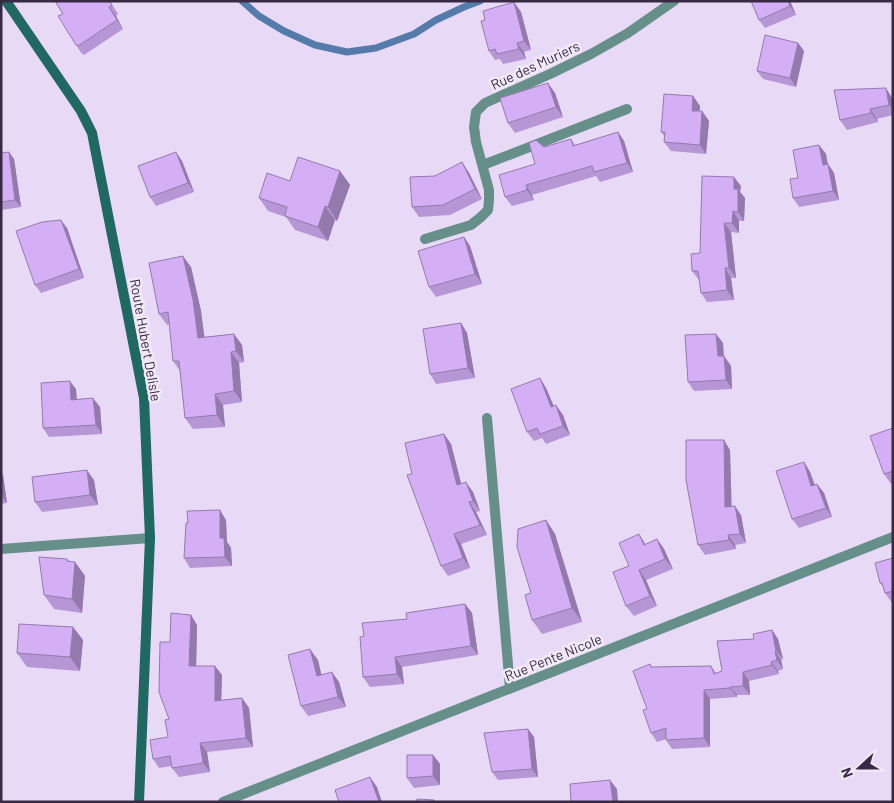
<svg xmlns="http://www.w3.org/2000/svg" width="894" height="803" font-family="Barlow,sans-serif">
  <rect width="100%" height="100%" fill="#e8daf6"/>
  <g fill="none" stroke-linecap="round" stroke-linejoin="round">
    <!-- stream -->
    <path stroke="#557baa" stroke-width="7" d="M242 1 259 16 284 31 315 45 347 52 376 48 414 34 436 20 464 7 480 1"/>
    <!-- minor -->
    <path stroke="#668f8a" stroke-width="10" d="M483 165 627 109
      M425 239 471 225 481 217 488 210 489 200V190L476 142 474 127 476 112 485 103 550 74 591 54 628 33 674 1
      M487 418 510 688
      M1 549 150 538
      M223 802 893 537"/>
    <!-- secondary -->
    <path stroke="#216762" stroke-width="10" d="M6 1 81 111 92 133 144 398 150 538 139 802"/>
  </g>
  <!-- wall -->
  <path fill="#b696d4" d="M55 1H110L118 14 116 16 123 29 84 55 83 54H82L76 45 63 14Z
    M751 1H790L796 15 765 28 759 20Z
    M514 2 521 12 531 50 524 52 526 59 503 64 500 59 495 60 489 51 485 20Z
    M798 43 804 51 796 87 763 79 757 71Z
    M555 93 563 117 515 133 508 123Z
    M693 96 700 106 699 111H702L709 121 706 154 671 151 664 142 665 137 661 132Z
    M892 98 893 115 877 119 878 122 847 130 840 120Z
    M618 132 624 141 633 172 600 182 596 176 532 195 534 200 512 206 505 197 535 164 544 147 571 139 575 145Z
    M819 145 826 154 828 164 834 173 839 200 799 207 793 198 798 178Z
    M1 153 14 159 21 207 1 210Z
    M182 161 194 192 156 206 150 197Z
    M462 162 469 173 482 199 450 215 419 217 412 207 435 176Z
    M340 171 350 185 337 221 335 220 328 241 295 230 286 217 268 211 259 198 290 181Z
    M741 186 740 192 745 198 744 221H739V233L731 232 736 278H731L734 300 707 302 701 293 699 280 692 271 700 253Z
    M67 228 84 278 41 293 35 285Z
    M464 237 470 246 482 284 436 297 429 287Z
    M191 267 201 311 204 337 234 334 242 345 244 362 239 363 242 402 223 405 225 427 193 429 185 418 180 371 173 361 170 324 167 325 159 314Z
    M461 323 467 333 475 378 436 384 430 374Z
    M716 334 723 343 724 356 731 366 732 389 694 391 688 382Z
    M540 378 546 388 554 406 563 415 570 435 546 444 542 438 534 441 527 432Z
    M76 389 77 399 100 407 102 434 49 437 43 428Z
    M893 428V483L891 484 884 474Z
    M444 434 451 444 461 483 473 492 480 511 476 512 487 535 461 544 470 568 448 576 441 566 412 474Z
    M730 450 731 506 741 515 746 543 735 545 736 549 705 555 698 545Z
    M804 462 810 472 815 485 817 484 824 493 832 517 799 528 792 519Z
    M1 472 3 475 7 503 1 504Z
    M94 480 98 505 42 512 35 502Z
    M226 520 227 542 231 548 232 566 190 568 184 558Z
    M546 520 555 534 582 622 542 634 532 620 531 593Z
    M657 539 664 549 673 569 646 580 657 606 634 616 626 606 629 566 646 544Z
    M893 558V602L892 603 885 593 884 588 880 583Z
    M69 561 75 562 85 576 82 613 54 609 44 595Z
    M465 604 472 613 478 655 402 667 404 684 370 687 363 677 364 636 407 619Z
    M191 615 197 625 196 666H215L222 675 221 700 242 698 249 708 253 747 207 752 210 772 179 777 172 768V766L159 768 153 759 168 737 169 719 170 642Z
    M73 627 83 640 80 671 27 667 17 653Z
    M772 630 778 639 783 659 781 660 783 669 778 671 779 674 749 681 750 695H737V697L710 699V747L672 749 666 740V739L657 742 651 733 647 709 650 664 652 667 711 666 716 673 722 671 754 639Z
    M318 660 321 674 339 682 346 707 308 716 301 706Z
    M528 729 534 737 538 777 498 780 492 772Z
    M433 755 440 764V785L414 788 407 778Z"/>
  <!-- shaded-wall -->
  <path fill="#947aac" d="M788 1H790L796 15 790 6Z
    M514 2 521 12 531 50 524 41Z
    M109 7 116 16 123 29 117 20Z
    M517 43 524 52 526 59 519 49Z
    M798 43 804 51 796 87 790 78Z
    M548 83 555 93 563 117 556 107Z
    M886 88 892 98 893 109 889 105Z
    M693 96 700 106 699 120 692 111Z
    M870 109 877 119 878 122 871 113Z
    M702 111 709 121 706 154 700 145Z
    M618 132 624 141 633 172 627 163Z
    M819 145 826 154 829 174 823 165Z
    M9 152 14 159 21 207 15 200Z
    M176 152 182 161 194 192 188 183Z
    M462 162 469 173 482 199 475 189Z
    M828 164 834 173 839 200 833 191Z
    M340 171 350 185 337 221 328 207Z
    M734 177 741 186 740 192 745 198 744 221 738 212 734 189Z
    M526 185 532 195 534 200 527 190Z
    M325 206 335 220 328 241 318 227Z
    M733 211 739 221V233L732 223Z
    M61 220 67 228 84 278 79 269Z
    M724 223 731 232 736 278 729 268Z
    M464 237 470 246 482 284 475 274Z
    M183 256 191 267 201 311 206 349 198 338Z
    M725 268 731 278 734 300 727 290Z
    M461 323 467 333 475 378 468 368Z
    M234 334 242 345 244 362 236 351Z
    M716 334 723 343 724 366 718 356Z
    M231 352 239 363 242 402 234 391Z
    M724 356 731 366 732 389 726 380Z
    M540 378 546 388 558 417 551 407Z
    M70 381 76 389 77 409 71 400Z
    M215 394 223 405 225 427 217 415Z
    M93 398 100 407 102 434 96 425Z
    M556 405 563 415 570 435 563 426Z
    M444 434 451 444 464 495 457 485Z
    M724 440 730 450 732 517 725 507Z
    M804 462 810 472 818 495 811 486Z
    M87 470 94 480 98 505 90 495Z
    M1 472 3 475 7 503 1 495Z
    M466 482 473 492 480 511 473 501Z
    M817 484 824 493 832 517 826 508Z
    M469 502 476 512 487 535 480 525Z
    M735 506 741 515 746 543 740 534Z
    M220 510 226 520 227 542 231 548 232 566 225 557 220 538Z
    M546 520 555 534 582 622 572 608Z
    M454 534 461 544 470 568 463 558Z
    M639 534 646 545H644Z
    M728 535 735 545 736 549 729 540Z
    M657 539 664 549 673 569 665 559Z
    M67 559 75 569V562L85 576 82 613 72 599Z
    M639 570 646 580 657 606 650 596Z
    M465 604 472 613 478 655 471 646Z
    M191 615 197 625 196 676 189 666Z
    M73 627 83 640 80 671 70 657Z
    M772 630 778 639 783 659 776 651Z
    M310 649 318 660 324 686 317 676Z
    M775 651 781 660 783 669 777 660Z
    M395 657 402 667 404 684 397 674Z
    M771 662 778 671 779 674 772 665Z
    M215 666 222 675 221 711 215 701Z
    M332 672 339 682 346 707 338 697Z
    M743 672 749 681 750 695 743 686Z
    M730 687 737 695V697L730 688Z
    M704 690 710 699V747L704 738Z
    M242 698 249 708 253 747 246 738Z
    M528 729 534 737 538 777 532 769Z
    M200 743 207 752 210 772 203 763Z
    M433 755 440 764V785L433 776Z
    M370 777 377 787 382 802H379Z
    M610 780 617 789 618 802H613Z"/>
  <!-- building -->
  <path fill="#d4aff6" stroke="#947aac" d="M55 1H109L112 5 109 7 117 20 78 46 77 45H76L58 16 63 14Z
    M751 1H788L790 6 759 20Z
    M514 2 524 41 517 43 519 49 497 54 495 49 489 51 481 21 485 20 483 11Z
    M765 35 798 43 790 78 757 71Z
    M548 83 556 107 508 123 500 98Z
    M886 88 889 105 870 109 871 113 840 120 834 90Z
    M664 94 693 96 692 111H702L700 145 664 142 665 132H661Z
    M618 132 627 163 594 172 592 166 526 185 527 190 505 197 499 175 535 164 529 143 536 140 544 147 571 139 573 146Z
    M819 145 823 165 828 164 833 191 793 198 790 179 798 178 793 150Z
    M9 152 15 200 1 202V153Z
    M176 152 188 183 150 197 138 166Z
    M298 157 340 171 328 207 325 206 318 227 285 216 287 207 259 198 267 173 290 181Z
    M462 162 475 189 443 205 412 207 410 177 435 176Z
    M702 176 734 177V189H738V212L733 211 732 223H724L729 268H725L727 290 701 293 698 271H692L691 254 700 253Z
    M61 220 79 269 35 285 16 231 42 222Z
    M464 237 475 274 429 287 418 251Z
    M183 256 193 300 198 338 234 334 236 351 231 352 234 391 215 394 217 415 185 418 179 361H173L168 312 159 314 149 263Z
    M461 323 468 368 430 374 423 329Z
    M716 334 718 356H724L726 380 688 382 685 335Z
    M540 378 551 407 556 405 563 426 540 434 537 428 527 432 511 389Z
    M70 381 71 400 93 398 96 425 43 428 41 383Z
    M893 428V471L884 474 870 436Z
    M444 434 457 485 466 482 473 501 469 502 480 525 454 534 463 558 441 566 407 475 412 474 405 443Z
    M686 440H724L725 507 735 506 740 534 728 535 729 540 698 545 686 480Z
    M804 462 811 486 817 484 826 508 792 519 776 471Z
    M87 470 90 495 35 502 32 477Z
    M220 510V538H224L225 557 184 558 186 523H188L187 511Z
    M546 520 572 608 532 620 525 595 531 593 517 547 518 529Z
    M639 534 644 545 657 539 665 559 639 570 650 596 626 606 613 572 629 566 619 543Z
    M39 557 67 559V561L75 562 72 599 44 595Z
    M893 558V591L885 593 882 583H880L875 563Z
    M465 604 471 646 395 657 397 674 363 677 360 637 364 636 362 623 407 619 406 613Z
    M171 613 191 615 189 666H215V701L242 698 246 738 200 743 203 763 172 768 170 756 153 759 150 740 168 737 165 720 169 719 159 692 160 642H170Z
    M19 624 73 627 70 657 17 653Z
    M772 630 776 651H775L777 660 771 662 772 665 743 672V686L730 687V688L704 690V738L666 740V728L651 733 643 710 647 709 633 671 650 664 651 667 711 666 714 674 722 671 717 641 754 639 753 634Z
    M310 649 317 676 332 672 338 697 301 706 288 655Z
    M528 729 532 769 492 772 484 733Z
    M407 755H433V776L407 778Z
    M370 777 379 802H339L335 790Z
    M610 780 613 802H571L570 784Z
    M417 799 434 800V802H417Z"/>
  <g text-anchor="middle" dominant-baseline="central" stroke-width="5" stroke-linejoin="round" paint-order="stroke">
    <!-- street labels -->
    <g font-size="14" fill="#382944" stroke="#f1eaf9">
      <text transform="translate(535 65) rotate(-25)">Rue des Muriers</text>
      <text transform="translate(146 340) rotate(80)">Route Hubert Delisle</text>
      <text transform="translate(553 657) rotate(-22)">Rue Pente Nicole</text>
    </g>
  </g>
  <!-- border -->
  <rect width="894" height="803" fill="none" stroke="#382944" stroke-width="5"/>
  <!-- north arrow -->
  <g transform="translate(859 768) rotate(249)" stroke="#f1eaf9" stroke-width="4" paint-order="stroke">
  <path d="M0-4L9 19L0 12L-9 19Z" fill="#382944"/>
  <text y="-8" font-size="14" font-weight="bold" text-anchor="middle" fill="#382944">N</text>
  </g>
</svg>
